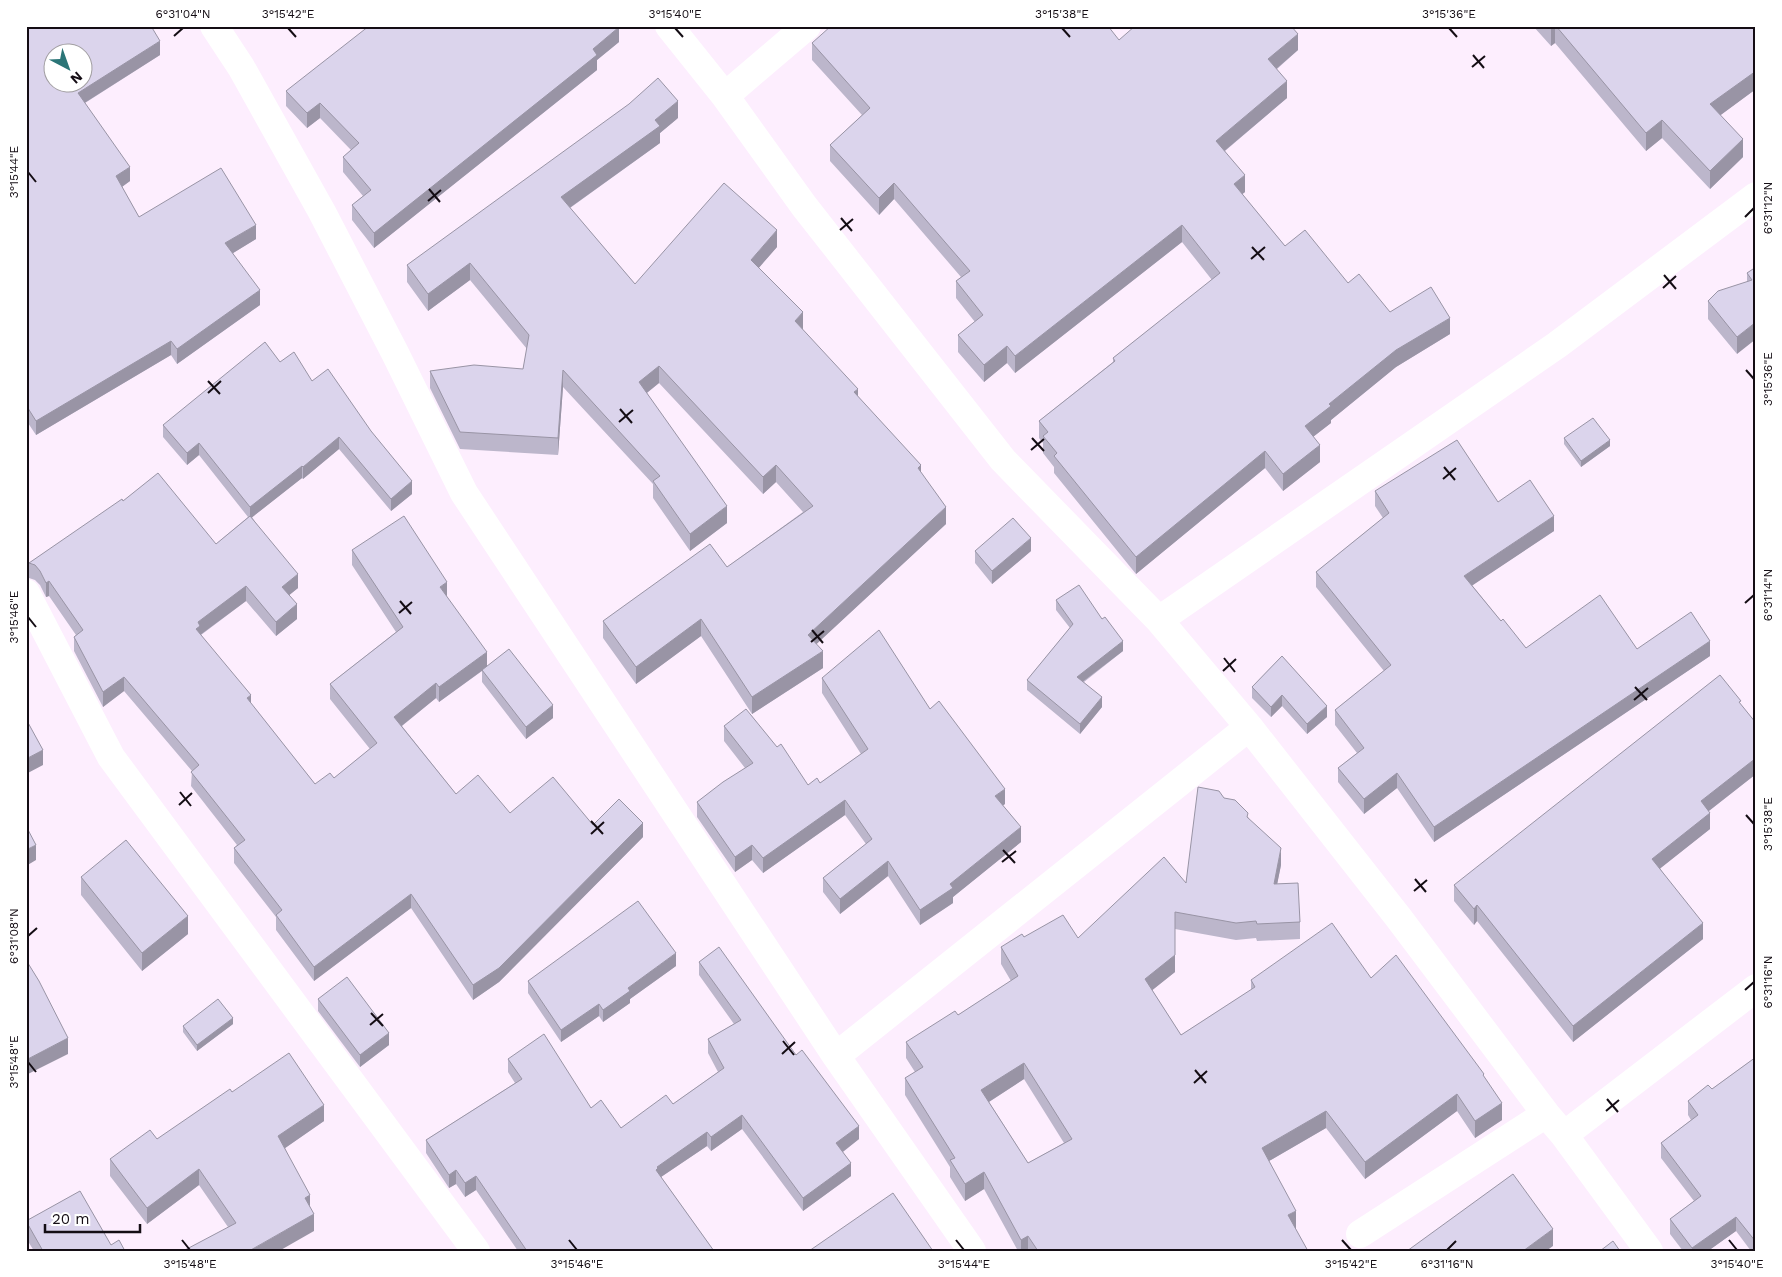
<svg xmlns="http://www.w3.org/2000/svg" width="1782" height="1277" font-family="'Work Sans',sans-serif">
  <rect width="100%" height="100%" fill="#fdeefe"/>
  <g fill="none" stroke-linecap="round" stroke-linejoin="round">
    <!-- minor -->
    <path stroke="#fff" stroke-width="28" d="M214 26 241 67 322 212 395 353 464 493 836 1056 972 1251
      M669 26 725 96 804 206 1003 460 1159 620 1249 727 1398 917 1546 1114 1564 1135 1649 1251
      M725 96 807 26
      M26 593 111 757 476 1251
      M1159 620 1557 345 1756 196
      M836 1056 1249 727
      M1564 1135 1756 988
      M1360 1234 1546 1114"/>
  </g>
  <!-- wall -->
  <path fill="#bcb6cb" fill-rule="evenodd" d="M26 26 160 55 85 103 130 181 122 187 139 217 256 239 233 253 260 305 177 364 171 355 36 435 26 420Z
    M1533 26H1756V89L1720 115 1743 157 1710 189 1662 138 1646 151 1555 43 1551 46Z
    M1119 40 1298 50 1277 69 1287 98 1225 151 1245 192 1242 194 1285 246 1348 283 1390 312 1450 334 1396 367 1331 420V423L1313 437 1320 462 1283 491 1265 468 1136 574 1054 473V467L1043 453V443L1039 438V421L1113 362V358L1212 280 1182 242 1015 373 1007 363 984 382 958 352V335L975 322 956 298V281L961 277 894 199 879 215 830 161V145L862 115 812 60V43Z
    M619 42 597 60V70L374 248 352 220V205L363 196 343 172V157L351 150 320 118 307 128 286 106V91Z
    M678 118 660 133V143L570 208 635 284 777 247 758 268 803 329V330L921 473 946 524 816 644 823 668 752 714 701 636 636 684 603 638V621L727 567 803 512 776 482 763 494 659 383 647 393 727 523 690 551 653 498V484L563 387 558 455 460 449 430 388V371L523 369 527 349 470 280 428 311 407 282V265Z
    M1756 267 1737 354 1708 319V301L1747 282V273Z
    M280 362 312 381 412 494 391 511 339 449 303 479 302 478 252 517 298 588 289 595 297 619 276 636 246 601 201 635 251 704 315 784 334 778 370 749 330 699V684L396 632 352 565V550L447 597 487 666 553 718 526 739 482 682V671L439 702 436 698 402 726 456 794 510 813 593 825 643 837 499 982 473 1000 411 908 314 981 276 930V917L234 863V848L237 845 191 786 192 771 124 691 103 707 74 651V637L76 635 49 596 46 597 40 585 35 580 29 578V563L123 501 216 544 248 517 199 455 187 465 163 437V425Z
    M1564 438 1610 446 1581 467 1564 444Z
    M1375 491 1498 502 1554 531 1472 585 1501 621 1526 648 1637 649 1710 656 1434 842 1397 788 1364 814 1338 782V768L1357 753 1335 725V710L1384 671 1316 587V572L1383 518 1375 506Z
    M975 551H1031L992 584 975 563Z
    M1056 600 1123 651 1084 682 1102 707 1080 734 1027 690V680L1070 628 1056 610Z
    M1282 656 1327 717 1307 734 1282 706 1271 717 1252 698V687Z
    M822 678 930 709 1005 804 1003 805 1021 842 953 897V903L920 925 888 876 840 914 823 892V878L866 844 845 815 763 873 752 860 735 872 697 817V802L745 768 724 741V726L808 785 820 783 861 754 822 693Z
    M1741 705 1756 723V774L1709 811 1710 829 1660 868 1703 939 1573 1042 1477 921 1474 925 1454 901V885Z
    M1224 798 1248 817 1281 865 1277 884 1300 922V939L1257 941 1256 938 1236 940 1175 929V972L1152 990 1181 1035 1251 990V980L1371 978 1484 1077 1502 1120 1475 1138 1457 1111 1365 1179 1326 1128 1269 1161 1296 1228H1295L1308 1251H1018L984 1189 965 1201 950 1177V1167L905 1095V1078L915 1072 906 1058V1042L958 1015 1011 981 1001 964V947L1024 937 1078 938 1186 883ZM1024 1079 1064 1143 1028 1163 989 1102Z
    M81 877 188 934 142 971 81 895Z
    M699 962 796 1055 859 1139 843 1152 851 1176 803 1211 742 1129 711 1151 707 1146 661 1177 714 1251H518L476 1190 465 1197 456 1184 449 1188 426 1153V1140L515 1083 508 1072V1059L591 1108 621 1128 673 1104 718 1072 708 1053V1039L734 1024 699 975Z
    M676 966 630 999V1003L603 1022 599 1016 561 1042 528 993V981Z
    M318 999 389 1045 360 1067 318 1011Z
    M233 1024 197 1051 183 1032V1026Z
    M1756 1057V1251H1751L1736 1231 1708 1251H1683L1670 1234V1219L1694 1201 1661 1158V1143L1691 1120 1688 1115V1101L1712 1089Z
    M232 1092 324 1121 285 1148 310 1208 314 1231 228 1227 199 1185 147 1224 110 1176V1159L157 1139Z
    M26 1221 111 1245 125 1251H34L26 1238Z"/>
  <!-- shaded-wall -->
  <path fill="#9994a5" d="M1553 26H1555V43L1551 46V28Z
    M619 27V42L597 60V70L374 248V233Z
    M1298 34V50L1268 76V59Z
    M160 41V55L78 107V93Z
    M1756 71V89L1710 123V104Z
    M1287 81V98L1216 158V141Z
    M678 101V118L660 133V143L561 214V197Z
    M320 103V118L307 128V113Z
    M1662 120V138L1646 151V133Z
    M1743 139V157L1710 189V171Z
    M130 167V181L116 191V176Z
    M1245 175V192L1234 201V184Z
    M894 183V199L879 215V198Z
    M256 225V239L225 258V243Z
    M1182 225V242L1015 373V356Z
    M777 230V247L751 277V260Z
    M470 263V280L428 311V294Z
    M260 290V305L177 364V349Z
    M803 312V329L795 338V321Z
    M1450 318V334L1396 367 1331 420V423L1305 443V426L1329 404 1396 350Z
    M1756 322V339L1737 354V337Z
    M171 341V355L36 435V421Z
    M1007 346V363L984 382V365Z
    M659 366V383L639 399V382Z
    M563 370V387L558 455V438Z
    M858 389V406L854 392Z
    M339 437V449L303 479V467Z
    M1610 440V446L1581 467V461Z
    M199 443V455L187 465V453Z
    M1320 445V462L1283 491V474Z
    M1265 451V468L1136 574V557Z
    M776 465V482L763 494V477Z
    M921 465V482L918 468Z
    M302 466V478L250 519V507Z
    M412 481V494L391 511V499Z
    M727 506V523L690 551V534Z
    M946 507V524L808 652V635Z
    M1554 516V531L1464 591V576Z
    M1031 538V551L992 584V571Z
    M298 574V588L282 601V587Z
    M49 581V596L46 597V583Z
    M447 582V597L440 587Z
    M246 586V601L200 635 196 629 198 622Z
    M297 604V619L276 636V622Z
    M701 619V636L636 684V667Z
    M1123 641V651L1077 686V677Z
    M1710 641V656L1434 842V827Z
    M823 651V668L752 714V697Z
    M487 652V667L439 702V687Z
    M124 677V691L103 707V692Z
    M436 683V698L394 732V717Z
    M251 695V710L247 698Z
    M1282 695V706L1271 717V707Z
    M1102 697V707L1080 734V724Z
    M553 705V718L526 739V727Z
    M1327 706V717L1307 734V724Z
    M43 750V765L26 774V759Z
    M1756 758V774L1701 817V801Z
    M1397 773V788L1364 814V799Z
    M1005 789V804L995 811V796Z
    M845 800V815L763 873V858Z
    M1710 813V829L1652 875V859Z
    M643 823V837L499 982 473 1000V985Z
    M1021 827V842L953 897V903L920 925V910L950 884Z
    M36 845V860L26 866V850Z
    M752 845V860L735 872V857Z
    M1281 848V865L1274 900V884Z
    M888 861V876L840 914V899Z
    M29 866V881L26 882V867Z
    M411 894V908L314 981V967Z
    M1477 905V921L1474 925V909Z
    M188 916V934L142 971V953Z
    M1703 923V939L1573 1042V1026Z
    M676 953V966L630 999V1003L603 1022V1010L628 988Z
    M1175 955V972L1145 996V979Z
    M599 1004V1016L561 1042V1030Z
    M233 1018V1024L197 1051V1045Z
    M389 1033V1045L360 1067V1055Z
    M68 1038V1054L26 1075V1060Z
    M1024 1063V1079L981 1107V1090Z
    M1457 1094V1111L1365 1179V1162Z
    M1502 1103V1120L1475 1138V1121Z
    M324 1105V1121L278 1153V1136Z
    M1326 1111V1128L1262 1165V1148Z
    M742 1115V1129L711 1151V1137Z
    M859 1126V1139L836 1157V1143Z
    M707 1132V1146L658 1179 656 1170 657 1167Z
    M851 1163V1176L803 1211V1198Z
    M199 1169V1185L147 1224V1208Z
    M456 1170V1184L449 1188V1175Z
    M984 1172V1189L965 1201V1184Z
    M476 1176V1190L465 1197V1183Z
    M310 1195V1211L305 1198Z
    M1296 1211V1228L1288 1232V1215Z
    M314 1214V1231L279 1251H249Z
    M1736 1217V1231L1708 1251H1692V1248Z
    M1553 1229V1246L1546 1251H1523Z
    M1028 1236V1251H1021V1240Z"/>
  <!-- building -->
  <path fill="#dbd4ec" stroke="#9994a5" fill-rule="evenodd" d="M26 26H151L160 41 78 93 130 167 116 176 139 217 221 168 256 225 225 243 260 290 177 349 171 341 36 421 26 405ZM52 52H82V82H52Z
    M369 26H618L619 27 593 49 597 55 374 233 352 205 371 190 343 157 359 143 320 103 307 113 286 91Z
    M831 26H1108L1119 40 1135 26H1291L1298 34 1268 59 1287 81 1216 141 1245 175 1234 184 1285 246 1305 230 1348 283 1359 274 1390 312 1431 287 1450 318 1396 350 1329 404 1331 406 1305 426 1320 445 1283 474 1265 451 1136 557 1054 456 1057 453 1043 436 1048 432 1039 421 1115 361 1113 358 1220 273 1182 225 1015 356 1007 346 984 365 958 335 983 315 956 281 970 271 894 183 879 198 830 145 870 108 812 43Z
    M1556 26H1756V71L1710 104 1743 139 1710 171 1662 120 1646 133Z
    M658 78 678 101 655 120 660 126 561 197 635 284 724 183 777 230 751 260 803 312 795 321 858 389 854 392 921 465 918 468 946 507 808 635 823 651 752 697 701 619 636 667 603 621 710 544 727 567 813 506 776 465 763 477 659 366 639 382 727 506 690 534 653 481 660 476 563 370 558 438 460 432 430 371 474 365 523 369 529 335 470 263 428 294 407 265 629 104Z
    M1756 267V322L1737 337 1708 301 1718 291 1752 280 1747 273Z
    M265 342 280 362 294 352 312 381 328 369 371 431 412 481 391 499 339 437 303 467 302 466 250 507 199 443 187 453 163 425Z
    M1593 418 1610 440 1581 461 1564 438Z
    M1457 440 1498 502 1530 480 1554 516 1464 576 1501 621 1503 619 1526 648 1600 595 1637 649 1691 612 1710 641 1434 827 1397 773 1364 799 1338 768 1364 748 1335 710 1391 665 1316 572 1389 513 1375 491Z
    M158 473 216 544 250 516 298 574 282 587 297 604 276 622 246 586 198 622 200 626 196 629 251 695 247 698 315 784 330 773 334 778 377 743 330 684 403 627 352 550 404 516 447 582 440 587 487 652 439 687 436 683 394 717 456 794 478 775 510 813 553 777 593 825 619 799 643 823 499 968 473 985 411 894 314 967 276 915 282 910 234 848 245 840 191 772 199 765 124 677 103 692 74 637 83 630 49 581 46 583 40 571 35 565 29 563 122 499 123 501Z
    M1013 518 1031 538 992 571 975 551Z
    M1079 585 1102 619 1105 617 1123 641 1077 677 1102 697 1080 724 1027 680 1073 624 1056 600Z
    M879 630 930 709 939 701 1005 789 995 796 1021 827 950 884 953 888 920 910 888 861 840 899 823 878 872 839 845 800 763 858 752 845 735 857 697 802 723 782 753 763 724 726 746 709 777 747 781 744 808 785 817 778 820 783 868 749 822 678Z
    M509 649 553 705 526 727 482 670Z
    M1282 656 1327 706 1307 724 1282 695 1271 707 1252 687Z
    M1720 675 1741 701 1739 702 1756 723V758L1701 801 1710 813 1652 859 1703 923 1573 1026 1477 905 1474 909 1454 885Z
    M26 719 43 750 26 759Z
    M1198 787 1219 791 1224 798 1235 800 1248 813 1247 817 1281 848 1274 884 1298 883 1300 922 1257 924 1256 921 1236 923 1175 912V955L1145 979 1181 1035 1255 987 1251 980 1332 923 1371 978 1396 955 1484 1074 1483 1075 1502 1103 1475 1121 1457 1094 1365 1162 1326 1111 1262 1148 1296 1211 1288 1215 1308 1251H1038L1028 1236 1021 1240 984 1172 965 1184 950 1160 955 1158 905 1078 923 1067 906 1042 955 1011 958 1015 1018 976 1001 947 1022 934 1024 937 1063 915 1078 938 1164 857 1186 883ZM1024 1063 1072 1139 1028 1163 981 1090Z
    M26 826 36 845 26 850Z
    M126 840 188 916 142 953 81 877Z
    M638 901 676 953 628 988 630 991 603 1010 599 1004 561 1030 528 981Z
    M719 947 796 1055 802 1050 859 1126 836 1143 851 1163 803 1198 742 1115 711 1137 707 1132 657 1167 658 1168 656 1170 714 1251H527L476 1176 465 1183 456 1170 449 1175 426 1140 522 1079 508 1059 544 1034 591 1108 601 1100 621 1128 666 1095 673 1104 724 1068 708 1039 741 1020 699 962Z
    M26 960 39 981 68 1038 26 1060Z
    M347 977 389 1033 360 1055 318 999Z
    M218 999 233 1018 197 1045 183 1026Z
    M289 1053 324 1105 278 1136 310 1195 305 1198 314 1214 249 1251H183L236 1223 199 1169 147 1208 110 1159 150 1130 157 1139 230 1089 232 1092Z
    M1756 1057V1242L1736 1217 1692 1248 1670 1219 1701 1196 1661 1143 1698 1115 1688 1101 1708 1085 1712 1089Z
    M1513 1174 1553 1229 1523 1251H1407Z
    M80 1191 111 1245 119 1240 125 1251H43L26 1221Z
    M893 1193 933 1251H809Z
    M1613 1241 1620 1251H1600Z"/>
  <!-- ticks -->
  <path fill="none" stroke="#140d14" stroke-width="2" d="M288 28 296 37M675 28 683 37M1062 28 1070 37M1449 28 1457 37M174 36 183 28M1473 55 1484 68M1472 67 1485 56M28 172 36 182M429 189 440 202M428 201 441 190M1745 217 1754 208M841 218 852 231M840 230 853 219M1252 247 1264 260M1251 259 1265 247M1664 275 1676 289M1663 288 1676 276M1746 370 1754 379M208 381 220 394M208 393 221 381M620 409 632 423M619 422 633 410M1032 438 1044 451M1031 450 1044 439M1444 467 1455 480M1443 479 1456 468M400 601 411 614M1745 603 1754 595M399 613 412 602M28 617 36 627M812 630 823 643M811 642 824 631M1224 658 1235 672M1223 671 1236 659M1635 687 1647 700M1634 700 1648 688M180 792 191 806M179 805 192 793M1746 815 1754 824M591 821 603 834M591 834 604 822M1003 850 1015 863M1002 862 1016 851M1415 879 1426 892M1414 891 1427 880M28 936 37 928M1745 990 1754 982M371 1013 383 1026M370 1025 383 1014M783 1041 794 1055M782 1054 795 1042M28 1062 36 1072M1195 1070 1206 1083M1194 1083 1207 1071M1607 1099 1618 1112M1606 1111 1619 1100M182 1240 190 1250M569 1240 577 1250M956 1240 964 1250M1342 1240 1351 1250M1729 1240 1737 1250M1447 1250 1456 1241"/>
  <!-- border -->
  <rect width="1782" height="1277" fill="none" stroke="#ffffff" stroke-width="55"/>
  <!-- north arrow -->
  <g transform="translate(68 68) rotate(139)"><circle r="24" fill="#ffffff" stroke="#a19ea1"/>
  <path d="M0-4L9 19L0 12L-9 19Z" fill="#2b7577"/>
  <text y="-8" font-size="14" font-weight="bold" text-anchor="middle" fill="#140d14">N</text>
  </g>
  <!-- scale -->
  <path d="M45 1224v8h95v-8" fill="none" stroke="#140d14" stroke-width="2.5"/>
  <text x="52" y="1224" font-size="15" fill="#140d14" stroke="#ffffff" stroke-width="4" paint-order="stroke">20 m</text>
  <rect x="28" y="28" width="1726" height="1222" fill="none" stroke="#140d14" stroke-width="2"/>
  <g font-size="12" text-anchor="middle" fill="#140d14">
    <text x="183" y="18">6°31'04"N</text>
    <text x="288" y="18">3°15'42"E</text>
    <text x="675" y="18">3°15'40"E</text>
    <text x="1062" y="18">3°15'38"E</text>
    <text x="1449" y="18">3°15'36"E</text>
    <text transform="translate(14 172) rotate(-90)" y="4">3°15'44"E</text>
    <text transform="translate(1768 208) rotate(-90)" y="4">6°31'12"N</text>
    <text transform="translate(1768 379) rotate(-90)" y="4">3°15'36"E</text>
    <text transform="translate(1768 595) rotate(-90)" y="4">6°31'14"N</text>
    <text transform="translate(14 617) rotate(-90)" y="4">3°15'46"E</text>
    <text transform="translate(1768 824) rotate(-90)" y="4">3°15'38"E</text>
    <text transform="translate(14 936) rotate(-90)" y="4">6°31'08"N</text>
    <text transform="translate(1768 982) rotate(-90)" y="4">6°31'16"N</text>
    <text transform="translate(14 1062) rotate(-90)" y="4">3°15'48"E</text>
    <text x="190" y="1268">3°15'48"E</text>
    <text x="577" y="1268">3°15'46"E</text>
    <text x="964" y="1268">3°15'44"E</text>
    <text x="1351" y="1268">3°15'42"E</text>
    <text x="1447" y="1268">6°31'16"N</text>
    <text x="1737" y="1268">3°15'40"E</text>
  </g>
</svg>
